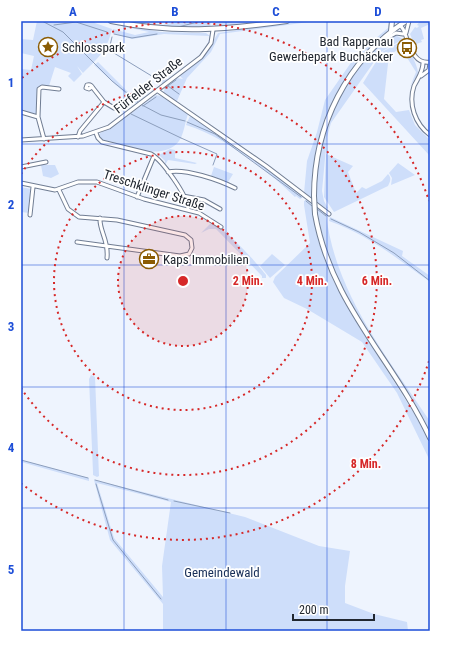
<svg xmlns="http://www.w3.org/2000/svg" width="451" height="652" font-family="'Roboto Condensed',sans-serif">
  <rect width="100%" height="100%" fill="#eef4fe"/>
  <!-- green -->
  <path fill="#cedefa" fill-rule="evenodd" d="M37 21H94L95 23 112 29C107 51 98 58 83 73L77 66 82 74 74 82 68 76 71 73 55 67 49 86H40L37 89 36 114 21 110 22 69 31 70 34 56 21 53V39L33 40Z
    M98 21 161 32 206 33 210 36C211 44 205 50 200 56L138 105 94 65 98 62 127 91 141 101 163 84 156 79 158 76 168 80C180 71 211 52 209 36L164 34 132 39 112 33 113 29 135 35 149 32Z
    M119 21H138L163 25 180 21H211L210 28H164Z
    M214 21H275L215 27Z
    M299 21H316L220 34 211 52 187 78 177 101 175 102 163 93 165 88 177 78 183 79 180 76 203 58 218 33Z
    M389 21H391C391 23 391 28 389 30 385 37 370 48 363 56 330 97 311 146 311 199L304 193 307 161 317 132 325 100 357 54 388 28Z
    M420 21H430V24L421 28 424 39 421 40 422 42 416 44 415 40 413 41 410 34 415 27 417 28 419 26 417 25Z
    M397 35V36L403 39 381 52 331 123 327 137 322 191 324 201 328 208 325 209 316 202C315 148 332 91 372 52 379 45 387 37 397 35Z
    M404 40C407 45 419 68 418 73 416 78 412 83 410 87L416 72 401 48 389 55 384 99 396 112 409 110 415 125 430 140 429 155 363 83 382 52Z
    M156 95 161 96 188 114C185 122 184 134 179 141 164 162 125 146 105 142L99 138 100 133 118 123Z
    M190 116 253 158 303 195V197L300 199 296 196 295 197C266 169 225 137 186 125Z
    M170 149 175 150V158L197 163 195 164 168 160 165 165V161L159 155Z
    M326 154 353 166 348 172 356 193 362 187 366 189 382 181 388 174C392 178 390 182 388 186L334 212 324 197Z
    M398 163 415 175 391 185 392 178 389 173Z
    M41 165H55L59 174 51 178 43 176Z
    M214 167 233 174 228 182 211 176Z
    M21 187 31 189 29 213 21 212Z
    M308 199 311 202 319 243 334 282 352 315 417 418 430 443V461L397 393 362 342 307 309 284 298 273 282 275 277 310 243 304 205V201Z
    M317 206 326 214C335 292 385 354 427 417L430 421V434C388 367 325 286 317 206Z
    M330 217 403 251 402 256 430 276V282C398 259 367 234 329 221Z
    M210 224C222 224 258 264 266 275V278H262V276L216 229H209L201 233Z
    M272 254 285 265 270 278 260 266Z
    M91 375 95 377 99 476 97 477 93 475V472L89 379Z
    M21 460 89 478V481L21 462Z
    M94 480 245 517 319 546 350 551 345 586V603L374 614 407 622 408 631H163V604L110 540ZM97 483 171 502 162 566 163 597 114 538Z"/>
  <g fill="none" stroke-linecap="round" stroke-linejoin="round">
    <!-- stream -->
    <path stroke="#8c9ebc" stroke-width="1" d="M42 21 63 32 112 81 138 102
      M54 25 76 22 107 32
      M178 27 202 21
      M114 34 132 38 157 34
      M112 37 109 50 155 78
      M168 86 179 94
      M165 88 176 80
      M142 105 161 115 185 121
      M143 106 156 97
      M131 114 181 138
      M187 122 215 134 301 197
      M181 138 217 154 213 165
      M306 201 312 206
      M317 209 326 216
      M331 219 359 232 394 253 430 281
      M21 460 88 478
      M95 480 168 500
      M96 484 113 540 161 599
      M174 501 230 513"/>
    <defs>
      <path id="minor" d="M400 25 403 29C409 41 412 65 430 62
        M406 33 409 21
        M387 38 396 33 403 34
        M423 63C423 72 418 78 414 86 408 104 415 124 430 135
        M421 76 429 70 430 63
        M92 87 89 89 86 88 87 85C90 84 92 86 93 88L104 102
        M158 91 266 166 329 214
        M21 112 38 117
        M96 133 98 138 102 142 151 154C162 160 188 196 188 209
        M78 137 80 131 104 102 114 108
        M44 139 38 117 39 89 42 87 59 89
        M21 140 83 136 109 127 201 57 211 43 213 30
        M21 167 46 162
        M168 172C185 168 219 180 235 188
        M21 183 55 190 78 182H97L144 199 199 213 221 227
        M59 190 68 209 79 217 117 220 185 235 191 240 192 248 189 254 180 256 77 242
        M183 196 204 200 220 209
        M137 197 154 156
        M30 215 33 187
        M100 218C99 231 109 240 107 258"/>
      <path id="major" d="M111 21C175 34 223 30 287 21
        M391 31 392 21
        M314 196C314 125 347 60 406 21
        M315 214C331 305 393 359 430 438"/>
    </defs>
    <!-- minor casing -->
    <use href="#minor" stroke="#707d93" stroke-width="5"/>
    <!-- major casing -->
    <use href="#major" stroke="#707d93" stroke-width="6"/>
    <!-- minor -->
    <use href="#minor" stroke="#fff" stroke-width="3"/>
    <!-- major -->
    <use href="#major" stroke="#fff" stroke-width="4"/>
    <defs>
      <path id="major-bridge" d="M314 196 315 214"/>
    </defs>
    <!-- major-bridge casing -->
    <use href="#major-bridge" stroke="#707d93" stroke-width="6" stroke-linecap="butt"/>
    <!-- major-bridge -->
    <use href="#major-bridge" stroke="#fff" stroke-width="4"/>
  </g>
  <!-- grid -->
  <path fill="none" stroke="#1d4ed8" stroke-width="1" stroke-opacity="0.55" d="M124 21V631M226 21V631M327 21V631M21 144H430M21 265H430M21 387H430M21 508H430"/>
  <!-- distance rings -->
  <circle cx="183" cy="281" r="65" fill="#d62828" fill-opacity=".12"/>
  <g fill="none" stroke="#d62828" stroke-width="2" stroke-dasharray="2 4">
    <circle cx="183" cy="281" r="65"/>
    <circle cx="183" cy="281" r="129"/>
    <path d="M21 174A194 194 0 1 1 21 388"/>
    <path d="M429 361A259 259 0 0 1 22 484M22 78A259 259 0 0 1 429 201"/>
  </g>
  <!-- icons -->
  <defs>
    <symbol id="sight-ring" viewBox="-11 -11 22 22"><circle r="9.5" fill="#fff" stroke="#8b5c03" stroke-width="1.5"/><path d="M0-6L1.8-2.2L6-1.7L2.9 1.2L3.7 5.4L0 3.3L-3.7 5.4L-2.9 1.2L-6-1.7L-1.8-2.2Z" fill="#8b5c03"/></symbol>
    <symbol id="bus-ring" viewBox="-11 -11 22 22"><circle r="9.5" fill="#fff" stroke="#8b5c03" stroke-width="1.5"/><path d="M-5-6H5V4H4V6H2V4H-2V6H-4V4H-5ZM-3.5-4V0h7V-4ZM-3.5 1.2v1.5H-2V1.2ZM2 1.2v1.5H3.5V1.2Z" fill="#8b5c03"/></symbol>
    <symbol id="office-ring" viewBox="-11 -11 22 22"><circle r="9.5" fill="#fff" stroke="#8b5c03" stroke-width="1.5"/><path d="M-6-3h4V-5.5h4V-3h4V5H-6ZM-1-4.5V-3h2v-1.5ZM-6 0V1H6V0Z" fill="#8b5c03"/></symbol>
  </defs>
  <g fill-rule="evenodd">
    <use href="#sight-ring" x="37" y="36" width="22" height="22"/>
    <use href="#bus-ring" x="396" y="37" width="22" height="22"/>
    <use href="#office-ring" x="138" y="248" width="22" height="22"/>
  </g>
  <g text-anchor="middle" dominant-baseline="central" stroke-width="3.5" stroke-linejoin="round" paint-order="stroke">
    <!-- poi labels -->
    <g font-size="13" fill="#212730" stroke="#fff" text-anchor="start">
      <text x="393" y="41" text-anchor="end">Bad Rappenau<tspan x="393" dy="15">Gewerbepark Buchäcker</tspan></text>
      <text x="62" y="47">Schlosspark</text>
      <text x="163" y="259">Kaps Immobilien</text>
    </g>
    <!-- street labels -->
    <g font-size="13" fill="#212730" stroke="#fff">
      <text transform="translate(148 85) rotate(-38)">Fürfelder Straße</text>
      <text transform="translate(154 190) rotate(18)">Treschklinger Straße</text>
    </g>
    <!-- park labels -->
    <g font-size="13" fill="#182f58" stroke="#fff">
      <text x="222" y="572">Gemeindewald</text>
    </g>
  </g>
  <circle cx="183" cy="281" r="6" fill="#d62828" stroke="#fff" stroke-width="2"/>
  <g font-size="12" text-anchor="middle" font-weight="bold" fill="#d62828" stroke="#fff" stroke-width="3.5" stroke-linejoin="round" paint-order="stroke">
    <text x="248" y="285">2 Min.</text>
    <text x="312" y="285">4 Min.</text>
    <text x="377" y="285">6 Min.</text>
    <text x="366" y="468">8 Min.</text>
  </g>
  <!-- border -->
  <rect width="451" height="652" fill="none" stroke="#ffffff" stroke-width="44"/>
  <!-- scale -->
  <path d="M293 614v6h81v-6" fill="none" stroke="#212730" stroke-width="2"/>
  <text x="299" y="614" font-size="12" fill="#212730" stroke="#ffffff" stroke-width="3" paint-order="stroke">200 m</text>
  <rect x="22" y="22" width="407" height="608" fill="none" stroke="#1d4ed8" stroke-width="1.5"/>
  <g font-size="13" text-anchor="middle" font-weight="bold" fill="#1d4ed8">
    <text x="73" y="16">A</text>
    <text x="175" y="16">B</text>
    <text x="276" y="16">C</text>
    <text x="378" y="16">D</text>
    <text x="11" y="87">1</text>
    <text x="11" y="209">2</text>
    <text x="11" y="331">3</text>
    <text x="11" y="452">4</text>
    <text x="11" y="574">5</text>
  </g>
</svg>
